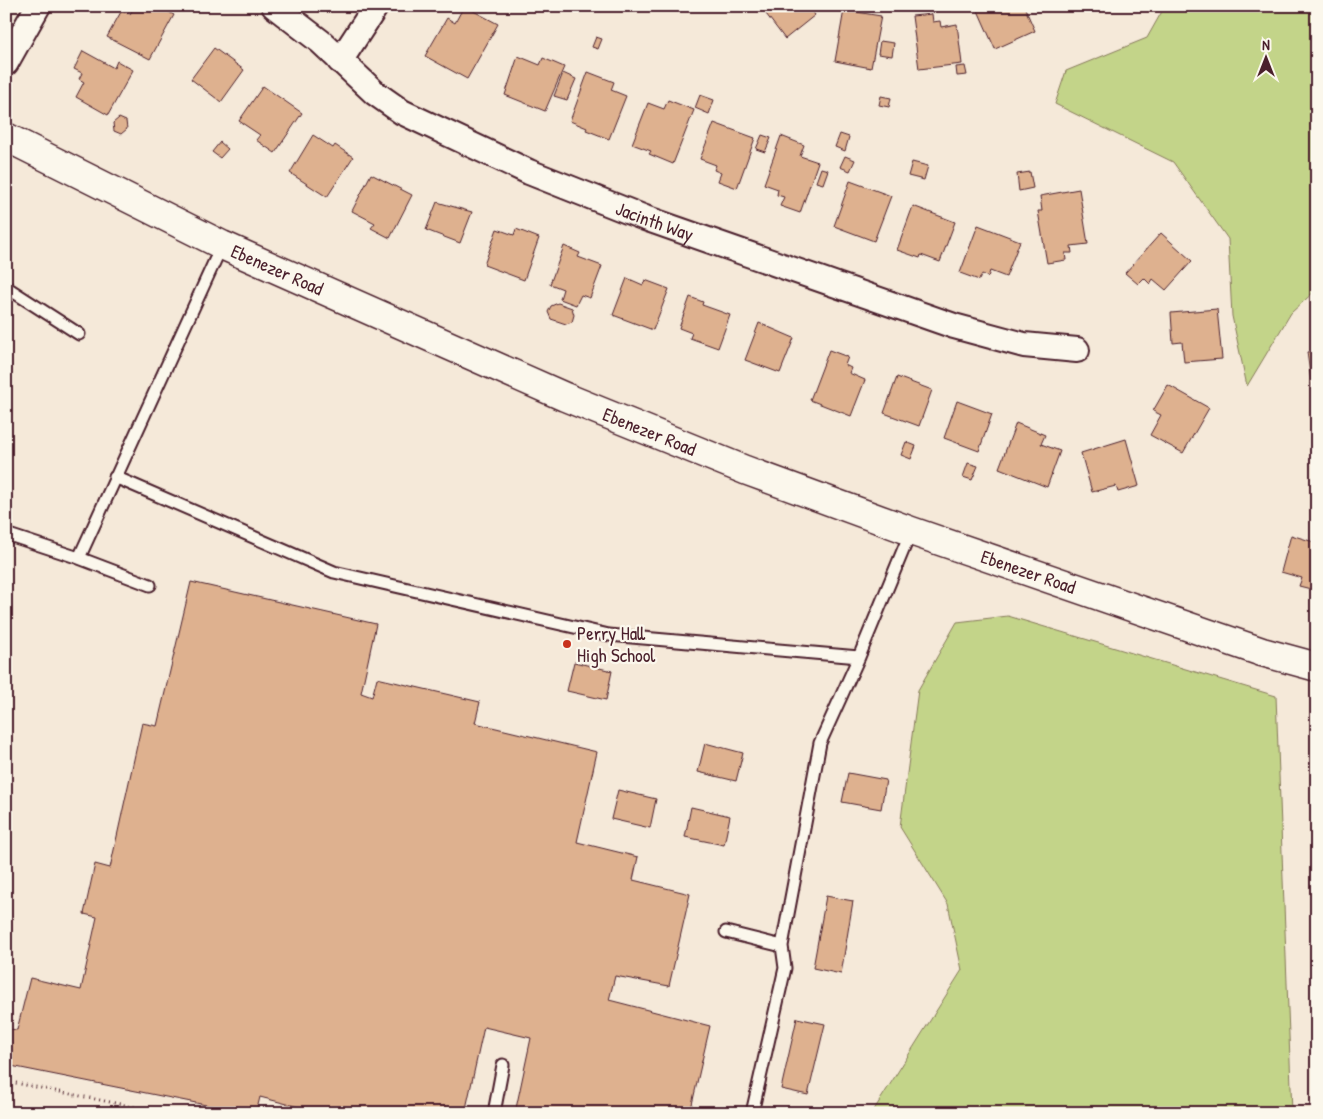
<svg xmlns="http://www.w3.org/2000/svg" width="1323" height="1119" font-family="'Patrick Hand',sans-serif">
  <rect width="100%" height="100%" fill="#f5e9d9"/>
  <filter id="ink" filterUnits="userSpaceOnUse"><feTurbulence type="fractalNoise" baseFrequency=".02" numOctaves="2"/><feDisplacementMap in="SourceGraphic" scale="10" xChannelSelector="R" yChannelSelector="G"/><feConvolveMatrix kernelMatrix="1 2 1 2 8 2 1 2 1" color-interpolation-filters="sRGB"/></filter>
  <g filter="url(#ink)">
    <!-- green -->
    <path fill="#c3d489" stroke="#867a5a" d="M1165 6H1317V289L1291 313 1247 386 1232 316 1228 239 1173 162 1055 104 1066 71 1147 38Z
      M1008 616 1276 696 1292 1113H872L962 970 948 904 900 827 918 690 957 622Z"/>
    <!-- building -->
    <path fill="#deb18f" stroke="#4a1f2b" d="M135 6H158L174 15 150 59 107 37 122 10 130 14Z
      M464 6 498 24 467 79 425 56 447 18 455 23Z
      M760 6H809L815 15 785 39Z
      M976 6H1024L1035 31 995 49Z
      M844 10 881 16 871 68 835 61Z
      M932 14 933 22 940 21 941 27 957 24 962 64 919 69 912 16Z
      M596 37 602 39 598 49 592 47Z
      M880 41 894 43 892 56 878 54Z
      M214 48 244 70 221 102 191 79Z
      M83 51 114 68 117 61 133 70 108 115 76 97 84 82 79 79 82 73 74 69Z
      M518 56 540 65 543 58 564 67 545 111 505 95Z
      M965 66 967 75 957 76 956 67Z
      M588 72 614 82 611 90 626 96 609 139 586 130 587 128 570 121Z
      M563 73 576 79 567 100 554 96Z
      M263 86 302 113 275 153 256 140 260 135 239 121Z
      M700 95 714 100 709 114 695 108Z
      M881 96 891 98 889 107 879 105Z
      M668 100 694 110 673 164 649 154 651 151 632 144 648 103 664 109Z
      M119 118 126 121 127 129 121 134 114 131 113 123Z
      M714 123 755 138 737 188 718 181 721 173 714 170 716 165 700 159Z
      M840 134 849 137 845 151 835 147Z
      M313 135 333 148 335 145 353 157 327 197 290 173Z
      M762 135 771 138 765 152 756 149Z
      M781 136 804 145 800 156 818 162 800 213 780 206 784 197 777 195 778 189 764 184Z
      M220 142 228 149 220 158 212 152Z
      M845 156 855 160 850 171 840 167Z
      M912 162 928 166 924 180 908 176Z
      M821 168 828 170 823 184 816 182Z
      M1030 172 1033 188 1019 191 1017 174Z
      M371 174 412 195 390 238 371 228 375 223 352 211Z
      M850 181 891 196 874 241 834 226Z
      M1079 189 1088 244 1071 246 1072 253H1065L1066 260 1047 263 1038 211H1042L1040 196Z
      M437 202 472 212 460 243 426 230Z
      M913 206 955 222 940 262 921 255 920 258 897 250Z
      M978 225 1020 241 1006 277 990 271 988 277 982 274 979 280 960 273Z
      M497 229 514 235 516 229 539 238 524 280 484 265Z
      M1161 233 1192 261 1166 290 1153 279 1150 284 1144 278 1138 284 1125 273Z
      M564 246 580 253 578 257 602 266 590 298 581 295 576 305 560 299 563 289 550 284Z
      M627 278 643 285 645 280 669 289 653 330 613 315Z
      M690 297 703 302 702 305 730 315 718 348 690 338 692 333 679 328Z
      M558 303 572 308 574 315 572 322 566 324 551 319 548 312 551 306Z
      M1217 309 1222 359 1184 362 1182 342 1173 343 1171 313Z
      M759 323 794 338 780 373 745 360Z
      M829 350 848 357 845 365 851 368 849 373 865 380 851 416 810 400Z
      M1317 351V403H1314L1307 352Z
      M897 377 932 390 919 426 884 413Z
      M1168 385 1209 408 1183 453 1150 435 1161 415 1153 411Z
      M957 401 992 414 979 451 944 438Z
      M1016 423 1045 435 1041 444 1060 451 1047 487 999 468Z
      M1126 439 1139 486 1118 492 1116 486 1092 492 1081 453Z
      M906 442 916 446 911 459 901 455Z
      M968 463 978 466 972 480 963 477Z
      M1291 535 1317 543V569L1311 589 1299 586 1302 578 1281 572Z
      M191 582 376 624 361 693 372 697 377 678 480 702 475 723 597 752 577 842 638 857 633 880 690 894 669 986 615 976 609 1000 710 1026 690 1113H515L531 1038 484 1027 465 1113H322L260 1097 256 1113H246L6 1065V1042L9 1029 17 1030 30 978 81 990 97 917 84 914 95 864 110 868 142 723 157 726Z
      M574 662 612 671 606 700 567 691Z
      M705 743 743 753 736 781 698 772Z
      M848 773 886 780 881 809 842 802Z
      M618 790 656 799 650 828 611 819Z
      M691 807 730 816 724 845 685 837Z
      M826 896 853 901 841 974 813 968Z
      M797 1018 825 1024 808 1095 781 1089Z"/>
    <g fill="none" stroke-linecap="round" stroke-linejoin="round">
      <defs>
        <path id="service" d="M6 287 79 334
          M115 477 334 572 609 635 859 657
          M6 534 79 558 150 585
          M79 558 222 245
          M726 932 782 946 820 743 859 657 911 531
          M494 1113 503 1065
          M752 1113 785 968 782 946"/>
        <g id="minor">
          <path id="s1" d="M274 6 321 42 375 93 402 112 529 172 645 218 954 326 1024 345 1077 350"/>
          <path d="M340 61 376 6"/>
          <path d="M6 63 38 6"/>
        </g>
        <g id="tertiary">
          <path id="s2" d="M6 137 222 245 565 397 745 470 911 531 1262 652 1317 667"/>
        </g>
      </defs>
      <!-- service casing -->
      <use href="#service" stroke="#4a1f2b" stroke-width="15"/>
      <!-- minor casing -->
      <use href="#minor" stroke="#4a1f2b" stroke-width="28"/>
      <!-- tertiary casing -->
      <use href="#tertiary" stroke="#4a1f2b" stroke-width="31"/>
      <!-- path -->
      <path stroke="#4a1f2b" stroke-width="3" stroke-dasharray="1 4" stroke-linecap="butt" d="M6 1081 164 1113"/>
      <!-- service -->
      <use href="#service" stroke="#fbf7ec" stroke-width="11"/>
      <!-- minor -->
      <use href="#minor" stroke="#fbf7ec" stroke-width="24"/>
      <!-- tertiary -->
      <use href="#tertiary" stroke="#fbf7ec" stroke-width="28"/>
    </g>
  </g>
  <!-- markers -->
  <circle fill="#c8321e" stroke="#fbf7ec" stroke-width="2" cx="567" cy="644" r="5"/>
  <g text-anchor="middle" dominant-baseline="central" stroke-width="4.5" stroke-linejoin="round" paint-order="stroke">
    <!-- street labels -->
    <g font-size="19" fill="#4a1f2b" stroke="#fbf7ec">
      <text stroke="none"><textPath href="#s1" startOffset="442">Jacinth Way</textPath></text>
      <text stroke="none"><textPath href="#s2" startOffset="302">Ebenezer Road</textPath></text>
      <text stroke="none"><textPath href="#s2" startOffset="708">Ebenezer Road</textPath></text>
      <text stroke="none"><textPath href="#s2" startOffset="1112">Ebenezer Road</textPath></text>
    </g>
    <!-- poi labels -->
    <g font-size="19" fill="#4a1f2b" stroke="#fbf7ec" text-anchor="start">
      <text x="577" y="633">Perry Hall<tspan x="577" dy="22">High School</tspan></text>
    </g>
  </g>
  <!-- margin -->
  <rect width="1323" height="1119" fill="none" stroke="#fbf7ec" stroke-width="25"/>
  <rect x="12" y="12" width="1298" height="1094" fill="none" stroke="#4a1f2b" stroke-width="2" filter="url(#ink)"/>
  <!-- north arrow -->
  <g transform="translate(1266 58)" stroke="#fbf7ec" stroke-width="4" paint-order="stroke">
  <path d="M0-4L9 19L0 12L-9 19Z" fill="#4a1f2b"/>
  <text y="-8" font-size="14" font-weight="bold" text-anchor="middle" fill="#4a1f2b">N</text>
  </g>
</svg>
